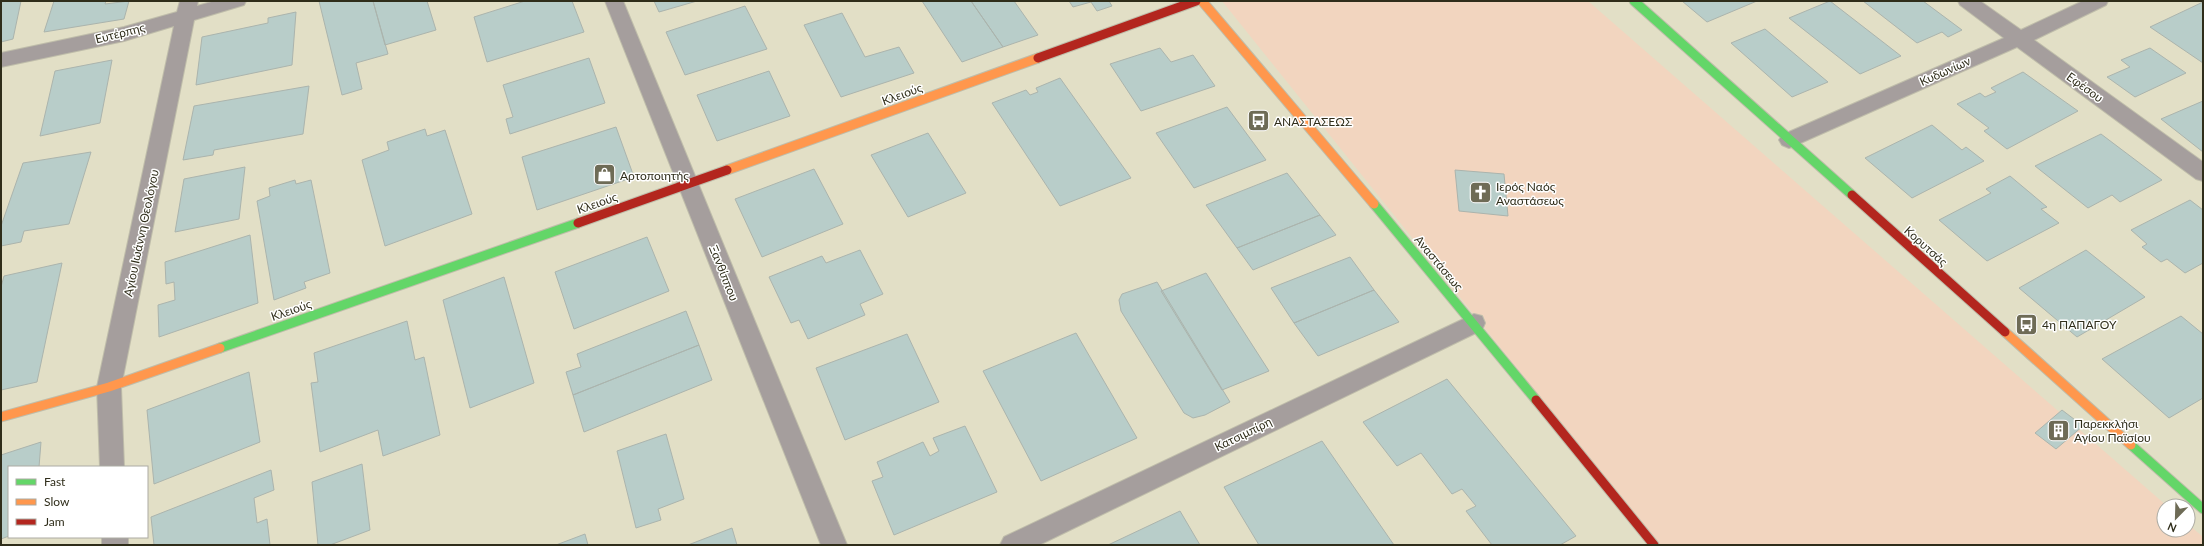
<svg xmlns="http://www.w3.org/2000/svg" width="2204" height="546" font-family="Lato,sans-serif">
  <rect width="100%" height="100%" fill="#e2dfc6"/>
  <!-- green -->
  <path fill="#f2d5bf" d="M1222 1H1588L2167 506H2164V530H2188V524L2203 537V545H1659Z"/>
  <!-- building -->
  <path fill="#b8cdc9" stroke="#abb4ad" d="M1 1H21L13 39 1 42Z
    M54 1H106L105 4 129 1 124 19 44 32Z
    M319 1H373L388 54 356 63 362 89 342 95Z
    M373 1H427L436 30 385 45Z
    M525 1H572L584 32 487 62 474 17Z
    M654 1H697L659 12Z
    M922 1H971L1003 47 962 62Z
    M971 1H1014L1038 35 1003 47Z
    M1069 1H1109L1112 6 1097 11 1091 2 1073 7Z
    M1682 1H1757L1707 22Z
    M1830 1 1901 56 1860 74 1789 18Z
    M1863 1H1923L1962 30 1948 37 1942 32 1917 43Z
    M2203 2V63L2150 27Z
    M745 6 767 49 685 75 666 32Z
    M296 12 292 65 196 85 202 37 268 23V18Z
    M842 13 865 57 899 47 914 73 841 97 804 25Z
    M1765 29 1828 82 1792 97 1731 43Z
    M1160 48 1171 62 1193 55 1215 86 1141 111 1110 64Z
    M2150 48 2186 73 2135 97 2107 77 2130 67 2121 60Z
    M589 58 605 103 510 134 506 119 513 117 503 85Z
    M112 60 100 123 40 136 55 71Z
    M769 71 790 116 717 141 697 95Z
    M2023 72 2078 111 2007 149 1984 131 1989 128 1957 104 1980 93 1985 97 1996 92 1991 88Z
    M1060 78 1131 178 1060 206 992 103 1026 90 1030 95 1038 92 1036 88Z
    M309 86 303 134 214 150 213 155 183 160 194 106Z
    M2203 101V152L2161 119Z
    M1227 107 1266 160 1194 188 1156 133Z
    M1932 125 1962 150 1966 147 1984 161 1912 198 1865 158Z
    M616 127 634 177 537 210 522 157Z
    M425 129 427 136 445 130 472 214 385 246 362 160 389 150 387 142Z
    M928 133 966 193 908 217 871 155Z
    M2101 134 2162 180 2120 202 2112 195 2088 208 2035 166Z
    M91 152 69 224 24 231 21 242 1 246V226L23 163Z
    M245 167 239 219 175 232 184 179Z
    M814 169 843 224 762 257 735 199Z
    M1455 170 1504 174 1508 216 1459 211Z
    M1287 173 1320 215 1237 248 1206 205Z
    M2010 176 2047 207 2041 209 2059 223 1987 261 1939 220 1991 193 1986 189Z
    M295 180 296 184 311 180 330 273 304 282 306 288 274 300 257 201 270 196 269 188Z
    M2190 200 2203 210V263L2185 273 2167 259 2161 262 2142 247 2147 244 2131 230Z
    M1320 215 1336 235 1253 270 1237 248Z
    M250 235 258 303 159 337 158 305 175 300 174 282 166 284 165 262Z
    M647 237 669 291 574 329 555 272Z
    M860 250 883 294 860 304 865 315 808 339 799 320 791 323 769 277 822 256 826 263Z
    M2086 250 2145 297 2077 337 2019 288Z
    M1350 257 1374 290 1294 323 1271 288Z
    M62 263 37 382 1 390V287L4 276Z
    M1206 273 1269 371 1222 390 1161 291Z
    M504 277 534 383 470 408 443 300Z
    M1157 282 1230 402 1205 415 1193 418 1184 413 1121 311 1119 300 1122 294Z
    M1374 290 1399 322 1318 356 1294 323Z
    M686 311 699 345 573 395 566 372 581 367 577 354Z
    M2181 316 2203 334V398L2169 418 2102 359Z
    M407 321 415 360 424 357 440 435 383 456 378 430 320 452 311 383 318 382 314 353Z
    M1076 333 1137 438 1041 481 983 371Z
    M907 334 939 402 845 440 816 368Z
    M699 345 712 380 584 432 573 395Z
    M249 372 260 442 154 484 147 410Z
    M1447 379 1576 536 1560 545H1492L1466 511 1476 506 1462 489 1452 494 1421 453 1397 466 1363 422Z
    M2062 410 2083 426 2056 449 2035 433Z
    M965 426 997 492 894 535 872 481 883 477 877 462 923 442 930 456 939 451 933 438Z
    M666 434 684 499 658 509 661 520 636 528 617 451Z
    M1322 441 1394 545H1259L1224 487Z
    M41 442 39 467H9V536L1 539V455Z
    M362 464 370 530 330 545H318L312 482Z
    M271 470 274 490 254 498 257 523 267 519 270 545H154L151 517Z
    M1180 511 1200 545H1108Z
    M732 528 737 545H688Z
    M585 534 588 545H556Z"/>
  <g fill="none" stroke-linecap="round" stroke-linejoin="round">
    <defs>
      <path id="street" d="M180 1H198L197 6 215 1H246L244 5 194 20 121 387 124 467H100L97 387 174 26 124 41 1 67V53L124 27 177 12Z
        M605 1H623L847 545H821Z
        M1958 1H1980L2021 30 2083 1H2108L2106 5 2034 40 2203 162V181L2196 179 2017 47 1796 145 1789 148 1782 145 1779 140 1782 135 2004 38 1960 5Z
        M1474 314 1482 316 1485 323 1482 330 1039 545H1000L1004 537Z
        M102 537H128V545H102Z"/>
      <path id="fast" d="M1634 1 1852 195
        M1374 204 1536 400
        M220 348 578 223
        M2131 445 2203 509"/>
      <path id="slow" d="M1202 1 1374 204
        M727 170 1038 58
        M2005 332 2131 445
        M1 417 109 387 220 348"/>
      <path id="jam" d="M1038 58 1196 1
        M1852 195 2005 332
        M578 223 727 170
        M1536 400 1654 545"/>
    </defs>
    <!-- street casing -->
    <use href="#street" stroke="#bfbdaa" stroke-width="2"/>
    <!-- fast casing -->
    <use href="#fast" stroke="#bfbdaa" stroke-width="11"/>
    <!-- slow casing -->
    <use href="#slow" stroke="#bfbdaa" stroke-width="11"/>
    <!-- jam casing -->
    <use href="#jam" stroke="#bfbdaa" stroke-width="11"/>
    <!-- street -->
    <use href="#street" fill="#a59e9d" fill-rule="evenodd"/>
    <!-- fast -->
    <use href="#fast" stroke="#63d668" stroke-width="9"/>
    <!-- slow -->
    <use href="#slow" stroke="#ff974d" stroke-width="9"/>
    <!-- jam -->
    <use href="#jam" stroke="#b3261e" stroke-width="9"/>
  </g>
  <!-- icons -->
  <defs>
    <symbol id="bus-square" viewBox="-11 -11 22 22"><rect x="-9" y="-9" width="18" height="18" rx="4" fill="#6e6b56" stroke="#fff"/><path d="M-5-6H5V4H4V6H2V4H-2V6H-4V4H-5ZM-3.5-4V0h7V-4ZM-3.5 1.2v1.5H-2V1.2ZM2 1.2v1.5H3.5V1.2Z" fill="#fff"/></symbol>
    <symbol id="shop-square" viewBox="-11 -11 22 22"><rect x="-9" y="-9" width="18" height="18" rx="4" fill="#6e6b56" stroke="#fff"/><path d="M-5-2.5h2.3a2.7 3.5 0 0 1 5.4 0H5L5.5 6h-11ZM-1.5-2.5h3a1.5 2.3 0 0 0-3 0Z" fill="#fff"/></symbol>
    <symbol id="church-square" viewBox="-11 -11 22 22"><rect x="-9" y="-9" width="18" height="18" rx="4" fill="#6e6b56" stroke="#fff"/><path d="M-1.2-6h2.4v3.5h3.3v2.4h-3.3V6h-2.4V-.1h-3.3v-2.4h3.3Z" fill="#fff"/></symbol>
    <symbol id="building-square" viewBox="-11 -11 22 22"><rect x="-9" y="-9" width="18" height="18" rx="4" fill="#6e6b56" stroke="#fff"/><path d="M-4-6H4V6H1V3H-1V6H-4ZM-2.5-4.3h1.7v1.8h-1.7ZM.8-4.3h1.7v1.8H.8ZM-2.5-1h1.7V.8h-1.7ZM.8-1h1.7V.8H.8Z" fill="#fff"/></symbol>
  </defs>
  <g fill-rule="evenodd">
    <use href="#bus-square" x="1246" y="108" width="25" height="25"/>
    <use href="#shop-square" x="592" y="162" width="25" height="25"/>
    <use href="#church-square" x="1468" y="180" width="25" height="25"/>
    <use href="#bus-square" x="2014" y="312" width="25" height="25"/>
    <use href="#building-square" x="2046" y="418" width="25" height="25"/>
  </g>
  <g text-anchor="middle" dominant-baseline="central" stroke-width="3" stroke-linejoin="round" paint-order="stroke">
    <!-- street labels -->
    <g font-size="12" fill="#2f2d1a" stroke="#fff">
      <text transform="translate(120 33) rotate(-14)">Ευτέρπης</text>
      <text transform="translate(1945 71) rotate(-24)">Κυδωνίων</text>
      <text transform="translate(2085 87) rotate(36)">Εφέσου</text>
      <text transform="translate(902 94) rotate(-20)">Κλειούς</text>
      <text transform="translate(597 203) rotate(-19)">Κλειούς</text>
      <text transform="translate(141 233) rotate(-78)">Αγίου Ιωάννη Θεολόγου</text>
      <text transform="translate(1926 246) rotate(42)">Κορυτσάς</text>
      <text transform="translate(1439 263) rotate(50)">Αναστάσεως</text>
      <text transform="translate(724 273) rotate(68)">Ξανθίππου</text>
      <text transform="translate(291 310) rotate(-19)">Κλειούς</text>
      <text transform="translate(1243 434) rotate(-26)">Κατσιμπίρη</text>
    </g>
    <!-- poi labels -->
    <g font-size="12" fill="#2f2d1a" stroke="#fff" text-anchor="start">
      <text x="1274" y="121">ΑΝΑΣΤΑΣΕΩΣ</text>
      <text x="620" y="175">Αρτοποιητής</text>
      <text x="1496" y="186">Ιερός Ναός<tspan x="1496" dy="14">Αναστάσεως</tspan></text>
      <text x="2042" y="324">4η ΠΑΠΑΓΟΥ</text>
      <text x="2074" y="423">Παρεκκλήσι<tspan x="2074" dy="14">Αγίου Παϊσίου</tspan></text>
    </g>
  </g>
  <!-- border -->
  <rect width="2204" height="546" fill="none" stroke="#2f2d1a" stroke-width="4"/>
  <!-- legend -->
  <rect x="8" y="466" width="140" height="72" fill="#ffffff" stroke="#acaba3"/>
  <rect x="16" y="479" width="20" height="6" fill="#63d668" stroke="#acaba3"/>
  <text x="44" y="486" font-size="12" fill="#2f2d1a">Fast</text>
  <rect x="16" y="499" width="20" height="6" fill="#ff974d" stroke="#acaba3"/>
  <text x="44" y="506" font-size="12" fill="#2f2d1a">Slow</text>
  <rect x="16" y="519" width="20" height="6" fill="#b3261e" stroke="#acaba3"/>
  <text x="44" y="526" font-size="12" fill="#2f2d1a">Jam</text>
  <!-- north arrow -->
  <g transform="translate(2176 518) rotate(203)"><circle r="19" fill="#ffffff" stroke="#acaba3"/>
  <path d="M0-3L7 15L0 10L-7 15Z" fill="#6e6b56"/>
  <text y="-6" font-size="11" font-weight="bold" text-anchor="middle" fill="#2f2d1a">N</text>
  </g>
</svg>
